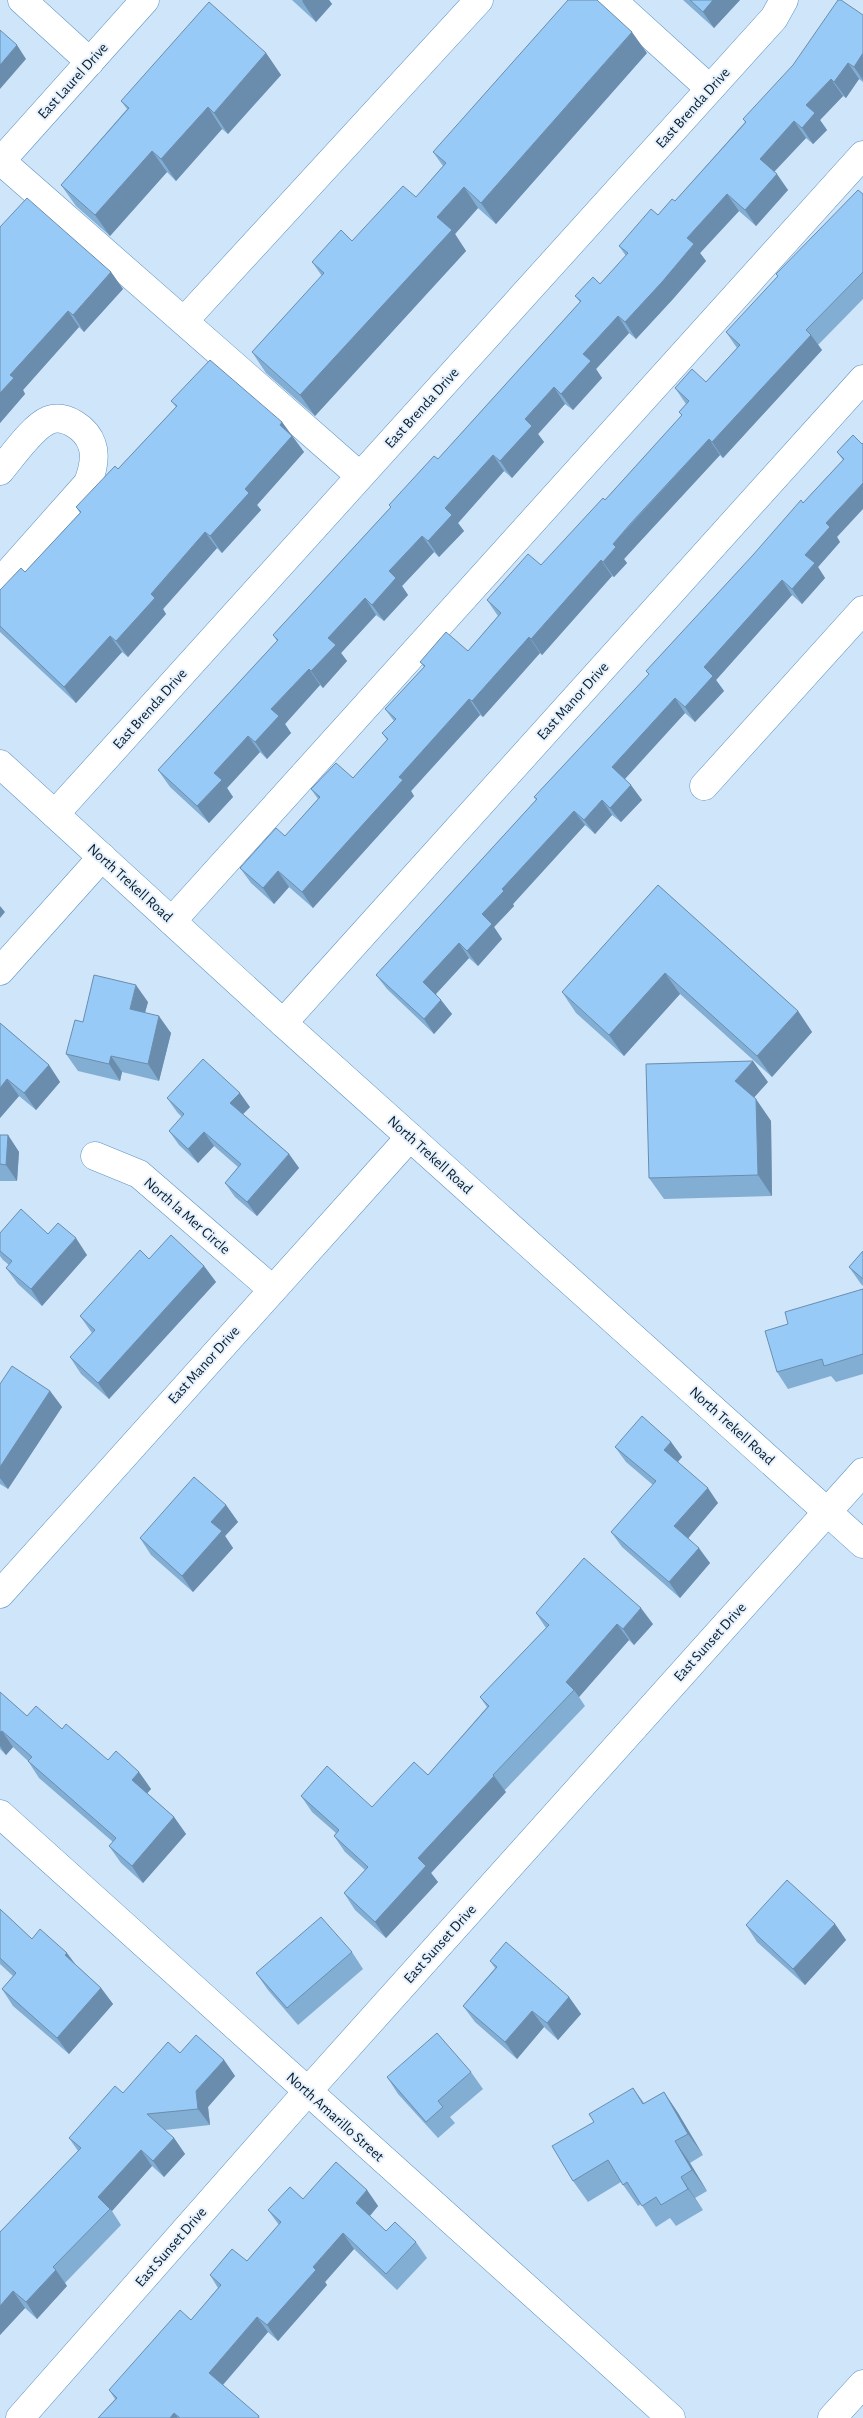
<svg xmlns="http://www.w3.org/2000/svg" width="863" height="2418" font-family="'Alegreya Sans',sans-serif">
  <rect width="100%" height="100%" fill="#cfe5fa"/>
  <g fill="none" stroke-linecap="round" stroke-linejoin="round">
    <defs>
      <path id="minor" d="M22 0 90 62
        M612 0 710 89
        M1 161 360 476
        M0 162 145 0
        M184 321 479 0
        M0 471C12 457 32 427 49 420 66 414 87 429 92 445 96 456 92 472 88 483L0 582
        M704 786 863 610
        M55 814 774 18 784 0
        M172 921 863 155
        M0 971 102 857
        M283 1023 863 379
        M95 1156 139 1174 272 1289
        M0 1594 410 1137
        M0 1814 671 2418
        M20 2418 307 2092 863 1472
        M832 2418 863 2384"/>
      <path id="major" d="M0 764 283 1023 863 1544"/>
    </defs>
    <!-- minor casing -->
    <use href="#minor" stroke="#5c92c3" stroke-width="29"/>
    <!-- major casing -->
    <use href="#major" stroke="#5c92c3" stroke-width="29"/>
    <!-- minor -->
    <use href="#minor" stroke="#fff" stroke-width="28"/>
    <!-- major -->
    <use href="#major" stroke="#fff" stroke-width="28"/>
  </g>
  <!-- wall -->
  <path fill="#83aed4" d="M292 0H329L332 4 316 22Z
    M683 0H740L714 28Z
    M863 15V82L859 79 846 98 843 96 820 120 827 130 813 144 806 138 774 172 788 190 756 226 739 211 700 253 706 261 673 299 636 339 629 333 596 369 602 378 573 410 565 404 538 434 544 442 512 478 504 471 458 523 464 531 439 557 434 552 402 586 408 595 384 621 376 615 341 653 347 661 323 688 320 685 285 724 291 733 267 759 260 752 227 788 233 797 209 823 170 787 158 770 277 641 273 635 391 507 389 505 438 459 580 302 575 296 600 284 626 256 619 246 675 201 745 122 743 119Z
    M266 53 281 75 228 134 222 129 176 181 167 172 110 236 76 206 61 185 127 109 121 101Z
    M647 53 496 224 478 208 455 234 466 251 315 416 266 373 252 352 322 276 312 262 352 241 416 197 443 166 433 152Z
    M863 194V299L818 345 822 350 723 458 720 455 642 539 624 559 627 563 614 577 612 576 542 655 540 653 483 717 480 715 411 791 414 796 313 908 289 887 274 904 251 883 240 868 285 836 318 799 311 789 353 778 387 740 382 733 394 721 385 709 424 667 420 662 468 651 498 616 487 600 541 565 605 500 682 416 679 412 686 404 675 388 706 382 737 348 726 332Z
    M0 227 111 272 123 289 84 332 79 327 23 390 25 394 0 423Z
    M171 401 282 422 304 452 257 505 261 510 222 553 217 548 163 609 166 614 128 657 122 652 76 703 0 632V590L25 572 80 513 76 507 118 469 176 407Z
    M853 435 837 537 840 542 818 567 825 578 802 604 792 595 716 680 724 691 695 722 685 713 625 779 642 800 621 822 612 815 595 834 585 825 513 904 514 906 494 927 502 939 478 966 469 958 436 994 452 1014 434 1034 387 989 376 975 536 800 534 797 649 675 646 671 843 460 837 452Z
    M658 885 798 1011 812 1032 772 1077 680 994 624 1056 576 1013 562 992Z
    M148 1002 145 1013 171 1033 159 1081 122 1072 120 1081 78 1071 66 1054 83 1022Z
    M0 1023 49 1065 60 1082 36 1110 19 1096 0 1118Z
    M768 1082 754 1097 771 1121 772 1196 664 1199 649 1178Z
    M167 1098 250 1107 243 1114 289 1154 299 1168 257 1216 235 1197 225 1183 238 1167 214 1146 198 1163 179 1145 169 1131 182 1117 177 1112Z
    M0 1135H8L19 1152 17 1181H0Z
    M0 1233 48 1234 87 1255 42 1306 18 1284 6 1268 9 1265 3 1260 0 1256Z
    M863 1251V1286L861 1284 849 1267Z
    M149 1259 204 1266 216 1282 109 1399 81 1374 70 1357 92 1333 80 1316Z
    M863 1289V1374L836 1382 831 1376 788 1389 777 1372 788 1324Z
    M0 1384 50 1391 62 1407 8 1489 0 1484Z
    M671 1442 682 1457 678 1462 718 1503 688 1538 710 1563 680 1598 622 1547 611 1532 653 1485 626 1462 615 1447Z
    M226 1505 238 1522 225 1536 233 1548 193 1592 151 1555 140 1538Z
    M536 1613 653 1624 634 1645 629 1640 579 1697 585 1706 504 1791 506 1792 431 1873 438 1882 386 1938 355 1910 344 1893 365 1870 345 1852 334 1836 336 1833 312 1812 301 1796 372 1807 428 1775 487 1707 480 1697 546 1628Z
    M0 1692 27 1716 62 1729 108 1760 139 1772 151 1789 147 1793 174 1817 186 1834 143 1883 121 1863 109 1846 113 1842 39 1778 28 1761 13 1747 6 1755 0 1749Z
    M0 1909 32 1939 75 1964 101 1988 113 2004 69 2054 13 2006 2 1989 13 1976 0 1964Z
    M835 1924 846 1940 805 1985 757 1942 746 1925Z
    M352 1952 363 1969 298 2025 268 1990 256 1973Z
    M490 1961 569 1997 581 2014 558 2040 544 2027 517 2059 475 2022 463 2006 495 1968Z
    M180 2053 224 2060 235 2076 208 2107 210 2125 165 2130 174 2138 185 2154 164 2177 152 2166 112 2211 121 2225 65 2283 67 2286 37 2319 25 2308 0 2335V2232L78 2151 69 2138 123 2093Z
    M471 2072 483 2089 450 2117 455 2123 438 2138 398 2094 387 2077Z
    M633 2088 644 2103 664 2092 678 2113 703 2155 690 2163 707 2191 695 2198 703 2210 676 2226 670 2218 656 2227 641 2204 638 2206 621 2182 588 2202 573 2181 594 2122Z
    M367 2190 378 2206 370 2216 386 2231 416 2242 427 2258 397 2290 354 2249 325 2282 327 2285 278 2341 268 2332 223 2385 260 2418H98L115 2399 109 2390 191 2320 218 2288 210 2275 247 2261 279 2225 268 2210 303 2199Z"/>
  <!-- shaded-wall -->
  <path fill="#6a8dad" d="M303 0H329L332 4 316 22 302 1Z
    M713 0H740L714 28 703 12Z
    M632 32 647 53 496 224 481 203Z
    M17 45 26 59 0 89V65Z
    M266 53 281 75 228 134 214 113Z
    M863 53V80L854 67Z
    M848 63 859 79 846 98 834 82Z
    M831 79 843 96 820 120 827 130 813 144 802 128 806 105Z
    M208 107 222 129 176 181 161 159Z
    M794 121 806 138 771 175 760 159Z
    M152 151 167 172 110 236 95 215Z
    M777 174 788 190 756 226 745 210Z
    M464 187 478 208 455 234 466 251 315 416 300 395 437 217Z
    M727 194 739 211 700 253 706 261 673 299 636 339 625 322 687 238Z
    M111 272 123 289 84 332 73 315Z
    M68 311 79 327 23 390 25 394 0 423V393L10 375Z
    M618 316 629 333 596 369 602 378 573 410 561 394 583 354Z
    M811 335 822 350 723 458 712 442Z
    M554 387 565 404 538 434 544 442 512 478 500 461 525 419Z
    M282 422 304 452 257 505 261 510 222 553 210 536 245 489 280 425Z
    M709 439 720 455 624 559 627 563 614 577 603 562 613 544Z
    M493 455 504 471 458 523 464 531 439 557 428 541 445 508Z
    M863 483V509L837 537 840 542 818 567 825 578 802 604 792 589 805 555 826 523Z
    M205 532 217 548 163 609 166 614 128 657 116 641 151 594Z
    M422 536 434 552 402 586 408 595 384 621 372 605 389 571Z
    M601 560 612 576 542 655 531 639Z
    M782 580 792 595 716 680 724 691 695 722 685 707 704 667Z
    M365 598 376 615 341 653 347 661 323 688 311 671 328 638Z
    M110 636 122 652 76 703 64 687Z
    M529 637 540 653 483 717 472 701Z
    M309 669 320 685 285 724 291 733 267 759 255 742 271 709Z
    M675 698 685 713 622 782 612 767Z
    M469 699 480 715 411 791 414 796 313 908 302 892 399 777Z
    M248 736 260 752 227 788 233 797 209 823 197 806 214 773Z
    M631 785 642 800 621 822 610 808Z
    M602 800 612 815 595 834 584 820Z
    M574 811 585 825 513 904 514 906 494 927 502 939 478 966 467 951 482 914 502 889Z
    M278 871 289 887 274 904 263 888Z
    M0 906 5 912 0 918Z
    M459 943 469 958 433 997 423 982Z
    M665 973 680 994 624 1056 609 1035Z
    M136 985 148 1002 141 1026 130 1009Z
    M441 1000 452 1014 434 1034 424 1019Z
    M798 1011 812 1032 772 1077 757 1056Z
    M159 1016 171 1033 159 1081 148 1064Z
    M111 1056 122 1072 120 1081 109 1064Z
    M753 1061 768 1082 750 1102 735 1081Z
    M49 1065 60 1082 36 1110 24 1093Z
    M7 1079 19 1096 0 1118V1088Z
    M240 1093 250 1107 240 1117 230 1103Z
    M756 1099 771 1121 772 1196 758 1175Z
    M204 1132 214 1146 198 1163 188 1149Z
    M8 1135 19 1152 17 1181 6 1165Z
    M289 1154 299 1168 257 1216 247 1202Z
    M76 1238 87 1255 42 1306 31 1289Z
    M204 1266 216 1282 109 1399 98 1383Z
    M50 1391 62 1407 8 1489 0 1478V1467Z
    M671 1442 682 1457 675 1465 664 1450Z
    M708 1488 718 1503 685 1542 674 1526Z
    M226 1505 238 1522 225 1536 233 1548 193 1592 182 1576 211 1522Z
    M699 1548 710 1563 680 1598 669 1582Z
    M641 1608 653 1624 634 1645 623 1629Z
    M617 1624 629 1640 579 1697 574 1690 566 1682Z
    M2 1731 13 1747 6 1755 0 1746V1732Z
    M139 1772 151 1789 144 1797 132 1780Z
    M494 1776 506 1792 431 1873 438 1882 386 1938 375 1922 418 1858Z
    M174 1817 186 1834 143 1883 132 1866Z
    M835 1924 846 1940 805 1985 793 1969Z
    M67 1953 79 1969 65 1955Z
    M101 1988 113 2004 69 2054 57 2038Z
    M569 1997 581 2014 558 2040 547 2023Z
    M532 2011 544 2027 517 2059 505 2042Z
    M224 2060 235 2076 208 2107 210 2125 198 2109 196 2091Z
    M664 2092 678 2113 703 2155 688 2134Z
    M174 2138 185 2154 164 2177 153 2161Z
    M675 2141 690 2163 707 2191 692 2170Z
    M141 2150 152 2166 112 2211 98 2197Z
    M681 2177 703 2210 688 2189Z
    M367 2190 378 2206 367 2219 356 2203Z
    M343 2233 354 2249 325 2282 327 2285 278 2341 267 2325 313 2267Z
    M56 2270 67 2286 37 2319 26 2302Z
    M13 2291 25 2308 0 2335V2306Z
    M257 2317 268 2332 220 2388 209 2373Z
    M174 2413 178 2418H170Z"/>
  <!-- building -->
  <path fill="#98caf7" stroke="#6a8dad" d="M568 0H597L632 32 481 203 464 187 437 217 452 230 300 395 252 352 324 273 312 262 341 230 352 241 403 186 416 197 446 163 433 152Z
    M690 0H713L703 12Z
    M838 0H841L863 15V53L854 67 848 63 834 82 831 79 806 105 815 113 802 128 794 121 760 159 777 174 745 210 727 194 687 238 694 244 662 282 625 322 618 316 583 354 591 361 561 394 554 387 525 419 532 426 500 461 493 455 445 508 452 515 428 541 422 536 389 571 396 578 372 605 365 598 328 638 336 645 311 671 309 669 271 709 279 716 255 742 248 736 214 773 222 780 197 806 158 770 278 640 273 635 391 507 389 505 434 456 438 459 581 301 575 296 593 277 600 284 628 253 619 246 651 209 658 215 672 199 675 201 746 122 743 119 793 65Z
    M209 2 266 53 214 113 208 107 161 159 152 151 95 215 61 185 129 108 121 101Z
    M0 30 17 45 0 65Z
    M858 190 863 194V272L806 330 811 335 712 442 709 439 631 523 613 544 616 547 603 562 601 560 531 639 529 637 472 701 469 699 399 777 403 780 302 892 278 871 263 888 240 868 276 828 285 836 320 797 311 789 336 763 353 778 388 739 382 733 396 719 385 709 425 666 420 662 446 632 468 651 501 613 487 600 528 554 541 565 603 498 605 500 682 415 679 412 689 401 675 388 692 369 706 382 740 345 726 332 778 276 776 274Z
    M27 198 111 272 73 315 68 311 10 375 14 378 0 393V227Z
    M210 360 282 422 280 425 292 436 245 489 249 493 210 536 205 532 151 594 155 598 116 641 110 636 64 687 0 626V590L21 568 25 572 81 512 76 507 115 466 118 469 177 406 171 401Z
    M853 435 862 444 863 443V483L826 523 830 527 805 555 815 563 792 589 782 580 704 667 713 676 685 707 675 698 612 767 631 785 610 808 602 800 584 820 574 811 502 889 504 891 482 914 492 924 467 951 459 943 423 982 441 1000 424 1019 376 975 537 799 534 797 649 674 646 671 753 555 801 500 803 503 844 459 837 452Z
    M658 885 798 1011 757 1056 665 973 609 1035 562 992Z
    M94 975 136 985 130 1009 159 1016 148 1064 111 1056 109 1064 66 1054 75 1020 83 1022Z
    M0 1023 49 1065 24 1093 7 1079 0 1088Z
    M203 1059 240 1093 230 1103 289 1154 247 1202 225 1183 241 1164 204 1132 188 1149 169 1131 184 1114 167 1098Z
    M753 1061 735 1081 756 1099 758 1175 649 1178 646 1064Z
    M0 1135H8L6 1165 0 1164Z
    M21 1209 48 1234 58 1223 76 1238 31 1289 6 1268 12 1261 0 1251V1233Z
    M171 1235 204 1266 98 1383 70 1357 95 1330 80 1316 140 1250 149 1259Z
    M863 1251V1279L849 1267Z
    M863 1289V1354L824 1366 822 1359 777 1372 765 1331 788 1324 785 1312Z
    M12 1366 50 1391 0 1467V1384Z
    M642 1416 671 1442 664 1450 708 1488 674 1526 699 1548 669 1582 611 1532 656 1481 615 1447Z
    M194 1477 226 1505 211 1522 222 1531 182 1576 140 1538Z
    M584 1558 641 1608 623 1629 617 1624 566 1682 574 1690 493 1775 494 1776 418 1858 426 1866 375 1922 344 1893 368 1867 334 1836 339 1830 301 1796 327 1766 372 1807 414 1762 428 1775 489 1706 480 1697 549 1625 536 1613Z
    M0 1692 27 1716 36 1706 62 1729 66 1724 108 1760 116 1751 139 1772 132 1780 174 1817 132 1866 109 1846 116 1838 28 1761 32 1757 2 1731 0 1732Z
    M787 1880 835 1924 793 1969 746 1925Z
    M0 1909 32 1939 40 1929 67 1953 65 1955 101 1988 57 2038 2 1989 16 1973 0 1958Z
    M321 1917 352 1952 287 2008 256 1973Z
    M506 1942 569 1997 547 2023 532 2011 505 2042 463 2006 497 1967 490 1961Z
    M437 2033 471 2072 438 2101 443 2107 426 2122 387 2077Z
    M196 2035 224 2060 196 2091 198 2109 147 2114 174 2138 153 2161 141 2150 98 2197 110 2209 53 2267 56 2270 26 2302 13 2291 0 2306V2232L81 2148 69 2138 115 2086 123 2093 168 2042 180 2053Z
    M633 2088 643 2104 664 2092 688 2134 675 2141 692 2170 681 2177 688 2189 661 2205 656 2197 642 2206 627 2182 623 2185 608 2160 573 2181 552 2146 594 2122 589 2114Z
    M336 2162 367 2190 356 2203 386 2231 395 2222 416 2242 386 2274 343 2233 313 2267 316 2270 267 2325 257 2317 209 2373 259 2416 258 2418H180L174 2413 170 2418H98L117 2398 109 2390 180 2310 191 2320 221 2285 210 2275 232 2249 247 2261 281 2222 268 2210 290 2187 303 2199Z"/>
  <g text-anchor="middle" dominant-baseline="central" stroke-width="4" stroke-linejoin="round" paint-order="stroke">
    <!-- street labels -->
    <g font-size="15" fill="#051b2d" stroke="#e6f1fc">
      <text transform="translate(73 81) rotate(-48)">East Laurel Drive</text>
      <text transform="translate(693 108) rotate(-48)">East Brenda Drive</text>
      <text transform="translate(422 408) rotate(-48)">East Brenda Drive</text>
      <text transform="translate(573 701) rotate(-48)">East Manor Drive</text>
      <text transform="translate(150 709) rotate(-48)">East Brenda Drive</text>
      <text transform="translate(130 883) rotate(42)">North Trekell Road</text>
      <text transform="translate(430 1155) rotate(42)">North Trekell Road</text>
      <text transform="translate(187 1216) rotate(41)">North la Mer Circle</text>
      <text transform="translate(204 1365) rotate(-48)">East Manor Drive</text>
      <text transform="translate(732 1426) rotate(42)">North Trekell Road</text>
      <text transform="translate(710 1642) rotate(-48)">East Sunset Drive</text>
      <text transform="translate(440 1944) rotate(-48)">East Sunset Drive</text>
      <text transform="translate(335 2117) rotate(42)">North Amarillo Street</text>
      <text transform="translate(171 2247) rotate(-49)">East Sunset Drive</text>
    </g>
  </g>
</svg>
